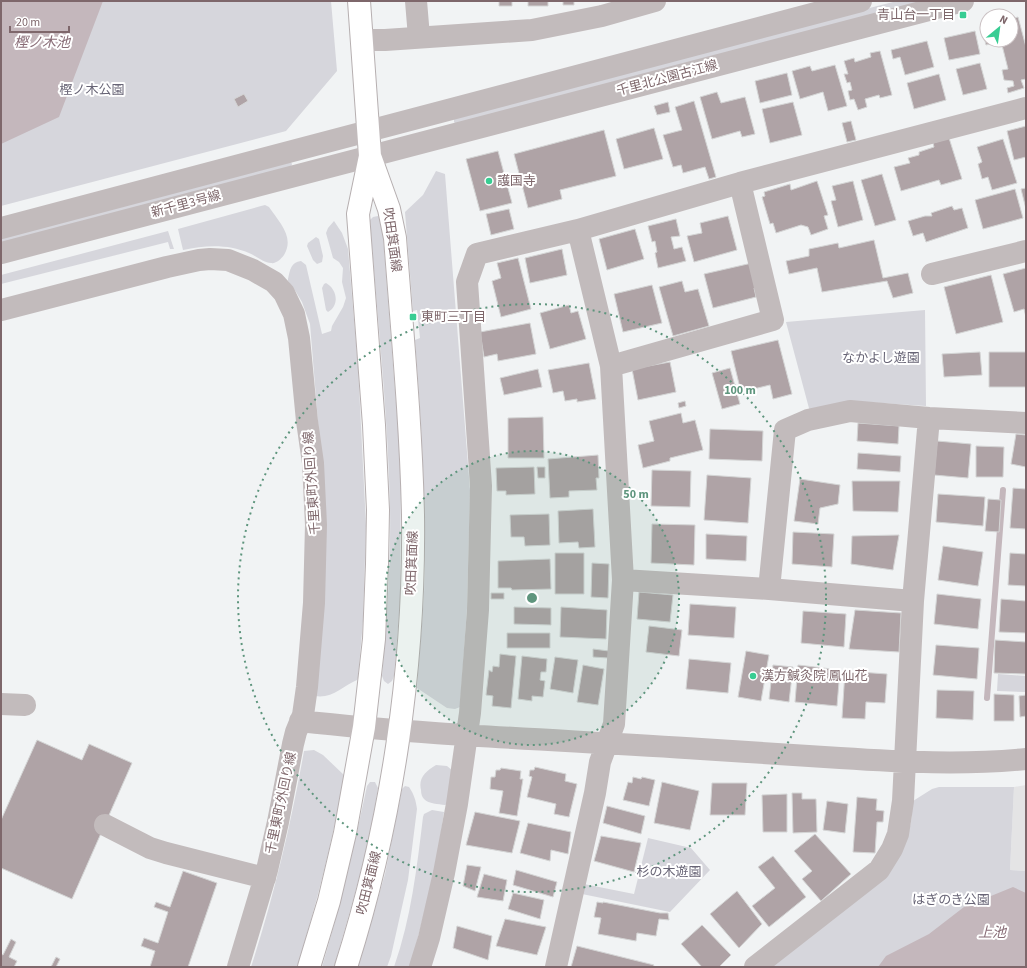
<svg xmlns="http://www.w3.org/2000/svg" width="1027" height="968" font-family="'Source Sans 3','Noto Sans JP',sans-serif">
  <rect width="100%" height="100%" fill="#f1f3f4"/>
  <!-- built -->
  <path fill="#e4e4e5" d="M1026 785V871L1010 870 1014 787Z"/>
  <!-- green -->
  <path fill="#d6d6dc" d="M1 1H331L337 71 286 131 1 206Z
    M897 1H924L456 124 454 122V119L779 31Z
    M291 162 292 164 291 167 1 243V237Z
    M436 171 445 174 470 490 467 608 460 707 455 709 447 708 417 688C420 644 425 601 425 558 425 485 421 412 415 340L420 338 417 310 413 311 405 212 423 195Z
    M261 206 265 205 269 207C279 222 295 237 284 255 281 259 276 264 271 263 264 263 256 256 249 253 228 244 206 245 183 250L178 229Z
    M378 216 380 218 382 223 401 467 400 602 394 676 392 681 388 684 384 681 382 676C387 620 391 563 390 507 388 411 377 315 370 220L373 217Z
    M334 221 342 233 348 249 358 367 366 525 363 621 358 678 357 680C343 686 332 699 315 696L321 458 310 324 302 302 296 292 288 281V279C290 270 291 262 301 261L306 265 322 334 331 331 332 326 343 307 346 298 342 282 343 268 339 262 333 258 326 233 328 228Z
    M168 231 174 249H170L168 242 1 284V275Z
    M316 237 319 239 323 256 322 262 317 264 313 260 307 246 308 243Z
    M326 283C337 289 340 305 328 312L326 310 322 288 324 284Z
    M925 310 926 406 850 401 810 412 786 322Z
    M998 674 1026 676V692L997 691Z
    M314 750 323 755 345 776C332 840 317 904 297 967H251C274 896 291 824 304 751Z
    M436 765 447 766 453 771 447 804 445 805C438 804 429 804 424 799 422 797 421 794 421 790 418 778 426 771 436 765Z
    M370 782H375L378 788C369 849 351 908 334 967H322C340 907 354 847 367 786Z
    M405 786 409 787C414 794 416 801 417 809L408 880 391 956 387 967H358L385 874 402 789Z
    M939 787H1014L1010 870 1026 871V967H768L908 834 911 822 913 801 932 789Z
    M432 810 444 812C437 865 424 916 410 967H394C411 919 417 867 423 817L424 814Z
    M648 838 691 848 710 870 670 912 582 894 584 884 634 894Z"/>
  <!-- water -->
  <path fill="#c4b7bc" d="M1 1H103L59 117 1 144Z
    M1013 887 1026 893V967H878L886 956 929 934 964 907Z"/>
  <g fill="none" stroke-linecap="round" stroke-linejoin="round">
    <!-- stream -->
    <path stroke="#c4b7bc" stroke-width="6" d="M987 698 1003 490"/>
  </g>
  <!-- building -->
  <path fill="#afa3a6" stroke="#d4d5d5" d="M499 1H512V6H499Z
    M528 1H548V6H528Z
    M563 1H574V5H563Z
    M1018 17 1026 47V79L1021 80 1024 88 1008 93 1007 88 1014 86 1013 81 1004 80 1002 70 1008 69 1001 41 986 45 981 24 987 22V40H1011V19Z
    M975 31 980 54 949 60 944 38Z
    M927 41 934 67 905 75 900 57 893 59 891 50Z
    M880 51 892 95 880 98 879 95 865 99 867 107 858 110 854 99 850 100 848 91 852 90 850 82 847 83 844 74H848L844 61 854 58 855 62 871 57 870 53Z
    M980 63 987 89 963 95 956 69Z
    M835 65 847 106 828 111 823 92 800 99 792 71 810 66 812 71Z
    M787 73 792 95 760 103 755 81Z
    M939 74 946 100 914 109 907 83Z
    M717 92 721 103 745 97 755 134 742 137 740 131 712 139 700 97Z
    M244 94 248 101 238 107 234 99Z
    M694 101 716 177 709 179 705 167 683 173 681 165 673 167 663 135 682 130 675 107Z
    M668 102 670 112 657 115 654 106Z
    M793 102 802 135 770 143 762 109Z
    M851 121 856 140 847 142 842 123Z
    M1026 126V157L1014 160 1007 131Z
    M654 128 663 159 624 169 616 139Z
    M604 130 616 176 560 190 562 199 528 208 514 154Z
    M949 138 962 179 941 185 939 180 901 191 894 167 910 163 908 158 919 155V152L934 147 933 143Z
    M1003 139 1017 183 992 190 988 177 982 179 978 164 982 162 977 147Z
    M498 151 512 203 480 211 466 159Z
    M882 174 896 220 875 226 861 180Z
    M817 181 828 215 824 216 828 229 811 235 808 227 801 225 776 233 773 223 770 224 762 197 765 196 764 192 790 184 791 190Z
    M853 181 863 220 838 227 831 201 836 200 832 186Z
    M1026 188V209L1021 189Z
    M1015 189 1023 218 983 229 975 200Z
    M952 206 954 210 962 208 968 228 926 242 923 233 913 236 908 221 925 216H932L931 213Z
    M509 209 514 229 491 235 486 214Z
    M728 216 737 250 694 262 687 236 702 233 700 223Z
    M676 219 680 236 671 237 674 249 682 247 686 261 658 268 655 253 657 252 655 241 652 242 648 226Z
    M635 229 644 259 607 270 599 239Z
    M874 240 883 278 908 273 913 293 893 298 887 281 822 292 817 268 789 274 786 261 809 256V249L838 243 839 248Z
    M562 249 567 275 530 283 525 258Z
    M518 258 531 309 501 317 492 281 501 278 497 263Z
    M752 263 758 287 754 288 756 297 713 308 704 274Z
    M1026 268V317L1024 309 1014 312 1003 274Z
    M991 275 1003 322 956 334 944 287Z
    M682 281 685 292 698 289 709 326 673 336 659 287Z
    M652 285 662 323 623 332 614 294Z
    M569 305 571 313 578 311 586 339 550 349 540 313Z
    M530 323 536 354 498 361 497 354 484 357 480 332Z
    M778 340 792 394 773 399 770 385 741 392 731 351Z
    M980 352 982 375 944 377 942 354Z
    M989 352H1026V387H989Z
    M670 362 676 392 638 400 632 369Z
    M589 363 596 399 577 402V399L565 401 563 391 553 393 548 370Z
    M730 368 740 404 722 409 712 373Z
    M538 369 542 387 504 395 500 378Z
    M685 401 686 406 679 408 678 403Z
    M681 413 683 423 695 420 703 450 670 458V461L643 468 638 445 654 441 649 421Z
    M543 417 544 458H508V418Z
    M858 423 899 426 898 444 857 441Z
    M710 429 763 431 762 461 709 459Z
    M1016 434 1026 435V467L1011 464Z
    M937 441 971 444 968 478 934 475Z
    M976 446 1004 447 1003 477H976Z
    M858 453 901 456 900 472 857 469Z
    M598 455 599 478H596L597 490 569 491V497L550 498 548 459Z
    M534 467 535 494 506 495V491H497L496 468Z
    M537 467H545V478H538Z
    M652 470 691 471 690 507 651 506Z
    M707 475 751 478 748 523 704 520Z
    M800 479 840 485 838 504 820 508 818 524 794 521Z
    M852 481H900L898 512 853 511Z
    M1013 488 1026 489V529L1010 528Z
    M938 494 985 497 983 526 936 522Z
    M988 499 1001 500 999 532 985 531Z
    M593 509 595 547 579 548 578 542 559 543 558 511Z
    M549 514 550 545 525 546 524 537H511L510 515Z
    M652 524 695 525 694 565 651 563Z
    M793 532 834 534 832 567 792 564Z
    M706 534 747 536 746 561 706 559Z
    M899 535 893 570 851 564 852 536Z
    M943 546 983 552 978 586 938 580Z
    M555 553H584V594H555Z
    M1010 553 1026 554V586L1008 585Z
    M550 559 551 589 512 590 511 588H498V561Z
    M592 563 609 564 608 598 591 597Z
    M639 592 673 595 670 622 637 619Z
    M491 593H504V599H491Z
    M937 594 981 599 978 629 934 624Z
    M1001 599 1026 601V633L999 632Z
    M690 604 736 607 734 638 688 635Z
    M514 607 551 608V625L514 624Z
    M561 607 607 610 606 639 560 637Z
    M855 610 901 613 899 652 849 649Z
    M803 611 846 614 844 647 801 643Z
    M649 626 682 630 679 656 646 652Z
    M507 633H550V648H507Z
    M995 640 1026 642V674L994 673Z
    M936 645 979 648 977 679 933 675Z
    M593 649 609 651 608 658 593 657Z
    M746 651 769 655 761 701 738 697Z
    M500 654 516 656 511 708 492 706 493 696 486 695 489 670 492 672 493 666 499 667Z
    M522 656 547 659 546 672H541L540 680 545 681 543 697 532 696V701L518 699Z
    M555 657 578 660 573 693 550 689Z
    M689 659 731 663 728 693 686 689Z
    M583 665 604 669 598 705 577 702Z
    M773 665 793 667 789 702 769 699Z
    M798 665 840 670 837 706 795 702Z
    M845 671 887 674 885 703 866 702 865 719 842 718Z
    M937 690 974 691 973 720 936 718Z
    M994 694 1014 695V721H994Z
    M1026 695V716L1020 717 1019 696Z
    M37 740 82 760 89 744 132 763 72 899 1 868V820Z
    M535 767 566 774 565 781 577 784 569 817 554 814 556 804 527 797 532 777 529 776 530 770H534Z
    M501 768 521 771 520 779H523L517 816 499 813 503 791 490 789 491 777H495L496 770H500Z
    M633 777 641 779 642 777 655 780 649 806 623 800 628 782 632 783Z
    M662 782 699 791 690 830 654 823Z
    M712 783H747L745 815H710Z
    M792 793H802V799H816L817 832 793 833Z
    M787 794V832H763L762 795Z
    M857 797 877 799 876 810 884 811 883 822H877L875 853 853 852Z
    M827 801 848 804 845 833 823 830Z
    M607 806 645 816 641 834 603 823Z
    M475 812 520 821 512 853 466 845Z
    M528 823 571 832 568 854 551 850 550 861 520 853Z
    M815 834 851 874 821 901 802 879 812 871 794 851Z
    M601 836 641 843 634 872 594 861Z
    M773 856 806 897 769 927 752 906 775 888 758 867Z
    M467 865 481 867 475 891 463 886Z
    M516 870 557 882 553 897 513 885Z
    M183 871 217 883 188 967H150L155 951 141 946 144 938 158 943 168 912 154 907 156 902 170 907Z
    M484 874 507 880 503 901 477 897Z
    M737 891 762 924 739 948 710 914Z
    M513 893 544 900 540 919 508 909Z
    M597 902 603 903V902L660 913H668L669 920 659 919 656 936 637 933 636 941 598 934 601 918 594 917Z
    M505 919 546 927 537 955 496 946Z
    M702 925 731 955 719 967H702L681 944Z
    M457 926 492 936 488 960 453 948Z
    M11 939 16 942 9 957 17 961 14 967H1V954L3 955Z
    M577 946 654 965 653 967H571Z
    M56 957 60 959 56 967H51Z"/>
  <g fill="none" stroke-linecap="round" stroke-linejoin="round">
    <defs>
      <path id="major" d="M309 967 329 901 345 833 364 727 374 639 377 564 378 510 374 425 358 214 370 156
        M346 967C392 822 415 667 413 515 411 423 402 330 395 238L389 209 370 156 359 1"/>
    </defs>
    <!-- major casing -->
    <use href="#major" stroke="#b6afb0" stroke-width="24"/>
    <!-- minor -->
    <path stroke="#c2bbbc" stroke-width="22" d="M416 1 419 37
      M362 40H385L532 30 602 16 655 1
      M1 228 861 1
      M1 253 963 1
      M932 274 1026 251
      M1 310 167 267 199 260 210 259 228 260 253 270 274 282 284 293 294 314 299 338 307 421 313 463 316 525 314 603 307 687 303 715 296 732 293 744 278 822 267 870 238 967
      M611 366 773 320 740 183
      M623 580 769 589 913 601
      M769 589 785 430 808 420 850 411 929 418 1026 423
      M1 704 25 705
      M300 721C434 736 568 740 701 749 748 752 794 755 840 758 902 762 964 765 1026 759
      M105 825 150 848 166 853 265 878
      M420 967 429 938 444 873 457 804 470 713 478 610 481 486 467 282 477 254 578 230 740 183 1026 108
      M556 967 595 793 600 762 614 724 623 580 611 366 578 230
      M755 967 879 870 892 849 898 834 903 801 913 601 929 418"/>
    <!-- major -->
    <use href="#major" stroke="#fff" stroke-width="22"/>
  </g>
  <!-- distance rings -->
  <circle cx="532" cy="598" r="147" fill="#5e957d" fill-opacity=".12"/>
  <g fill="none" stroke="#5e957d" stroke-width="2" stroke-dasharray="2 4">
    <circle cx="532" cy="598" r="147"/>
    <circle cx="532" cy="598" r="294"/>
  </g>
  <!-- markers -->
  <g fill="#38cd93" stroke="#fff" stroke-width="1.5">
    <rect x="959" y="11" width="8" height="8" rx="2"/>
    <circle cx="489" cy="181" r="4"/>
    <rect x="409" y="313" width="8" height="8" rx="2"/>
    <circle cx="753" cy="676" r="4"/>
  </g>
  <g text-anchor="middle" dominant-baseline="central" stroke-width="4" stroke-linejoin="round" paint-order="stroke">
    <!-- poi labels -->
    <g font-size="13" fill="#7e676b" stroke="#fff" text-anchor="start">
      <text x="955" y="15" text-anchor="end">青山台一丁目</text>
      <text x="497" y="181">護国寺</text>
      <text x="421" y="317">東町三丁目</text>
      <text x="761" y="676">漢方鍼灸院 鳳仙花</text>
    </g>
    <!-- street labels -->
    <g font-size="13" fill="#7e676b" stroke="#fff">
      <text transform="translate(667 78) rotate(-15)">千里北公園古江線</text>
      <text transform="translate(186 204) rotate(-15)">新千里3号線</text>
      <text transform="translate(392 240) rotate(82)">吹田箕面線</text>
      <text transform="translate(312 483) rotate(-94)">千里東町外回り線</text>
      <text transform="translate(412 563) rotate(-88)">吹田箕面線</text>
      <text transform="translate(281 803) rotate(-78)">千里東町外回り線</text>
      <text transform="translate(369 883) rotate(-76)">吹田箕面線</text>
    </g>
    <!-- park labels -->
    <g font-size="13" fill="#686576" stroke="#fff">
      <text x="92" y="90">樫ノ木公園</text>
      <text x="881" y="358">なかよし遊園</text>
      <text x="669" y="872">杉の木遊園</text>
      <text x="951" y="900">はぎのき公園</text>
    </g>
    <!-- water labels -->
    <g font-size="14" font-style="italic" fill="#896d77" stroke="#fff">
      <text x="42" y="43">樫ノ木池</text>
      <text x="992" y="933">上池</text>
    </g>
  </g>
  <circle cx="532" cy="598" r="6" fill="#5e957d" stroke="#fff" stroke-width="2"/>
  <g font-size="12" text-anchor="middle" font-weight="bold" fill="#5e957d" stroke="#fff" stroke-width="4" stroke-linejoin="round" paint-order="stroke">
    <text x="740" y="394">100 m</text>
    <text x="636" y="498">50 m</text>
  </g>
  <!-- border -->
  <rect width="1027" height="968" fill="none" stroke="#7e676b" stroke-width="4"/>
  <!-- north arrow -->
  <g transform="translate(999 28) rotate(29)"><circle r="19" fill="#ffffff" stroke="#cbc2c4"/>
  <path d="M0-3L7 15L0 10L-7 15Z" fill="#38cd93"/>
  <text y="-6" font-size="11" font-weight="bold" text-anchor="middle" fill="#7e676b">N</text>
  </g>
  <!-- scale -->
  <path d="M10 26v6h59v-6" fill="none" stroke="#7e676b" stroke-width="2"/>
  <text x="16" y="26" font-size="12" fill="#7e676b" stroke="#ffffff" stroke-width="3" paint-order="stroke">20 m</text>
</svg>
